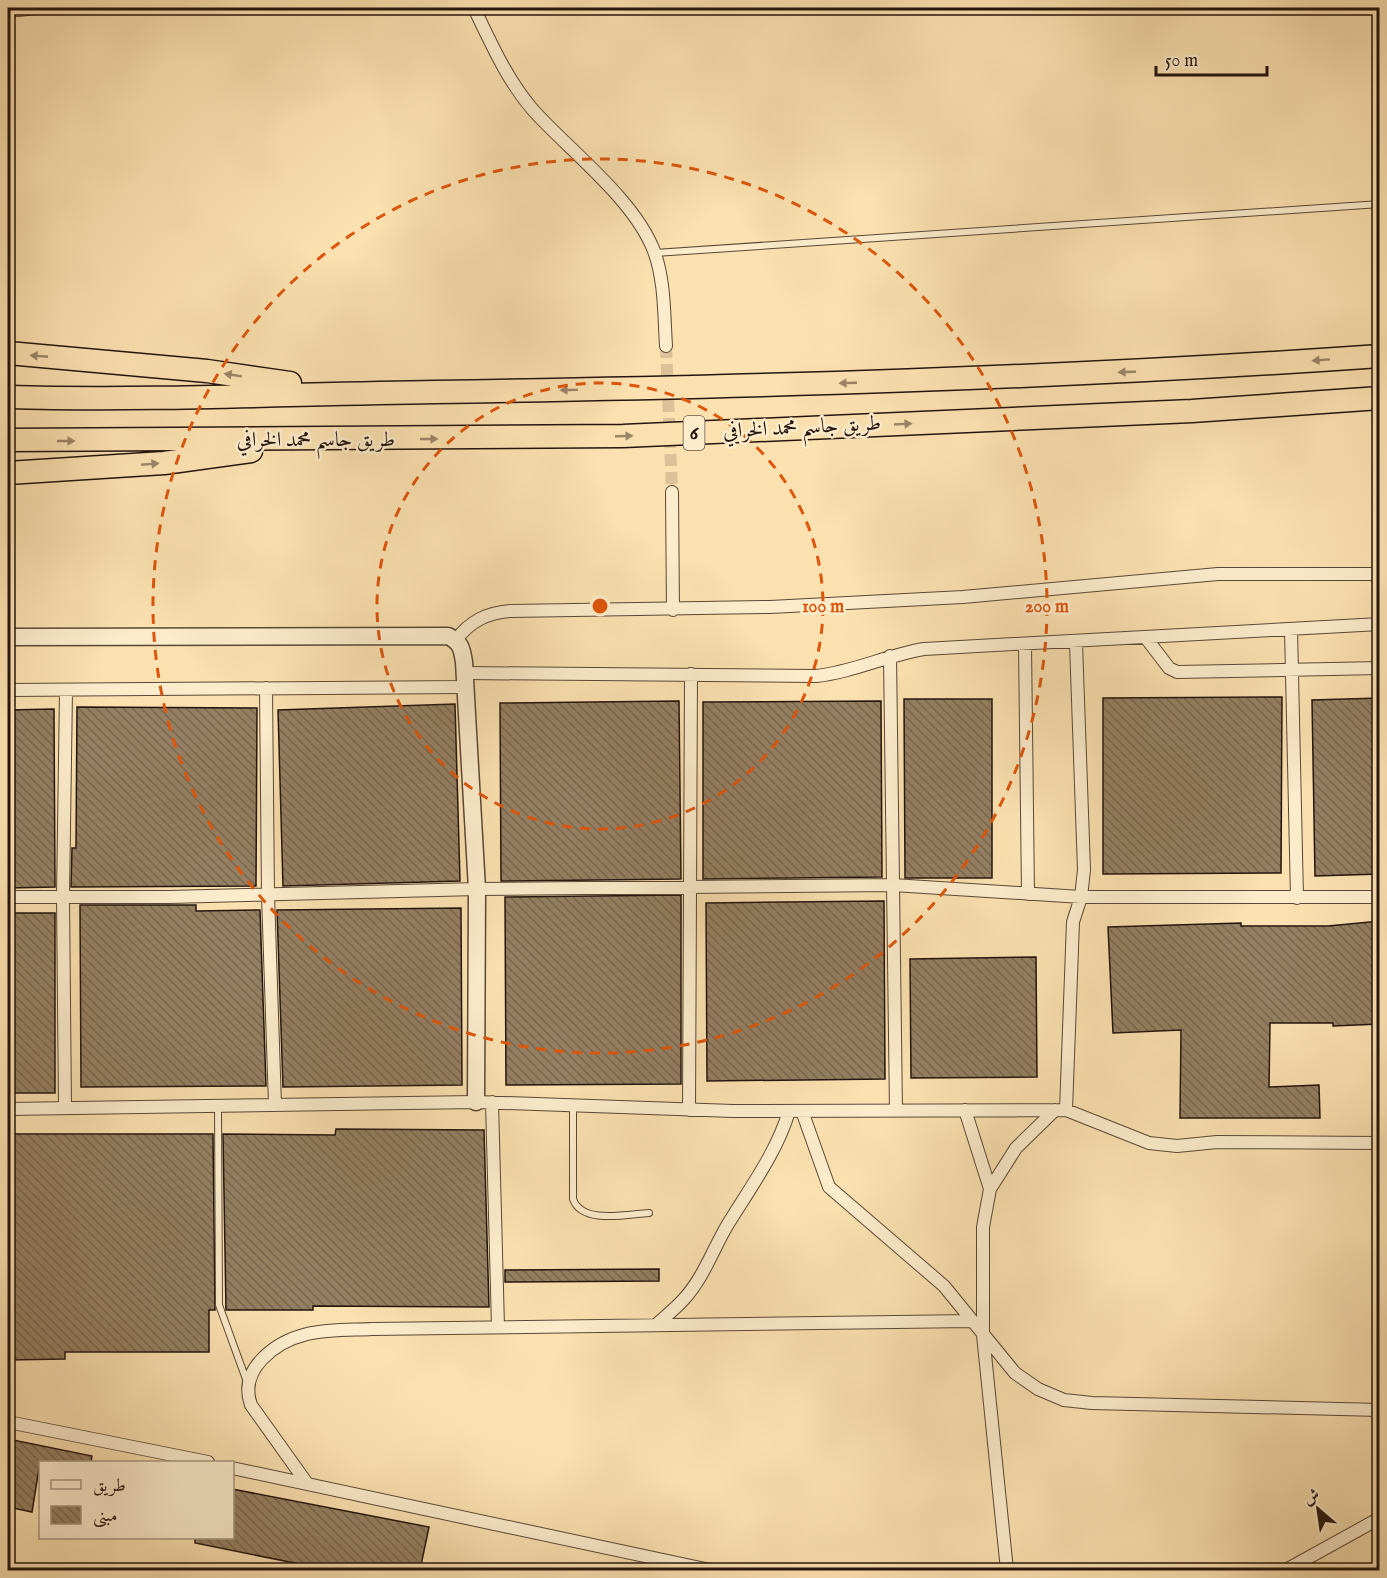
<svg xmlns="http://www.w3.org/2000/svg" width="1387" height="1578" font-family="'IM FELL English',Amiri,serif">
  <defs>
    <pattern id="building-back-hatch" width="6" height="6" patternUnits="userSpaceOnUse" patternTransform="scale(1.5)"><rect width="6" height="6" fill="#947f62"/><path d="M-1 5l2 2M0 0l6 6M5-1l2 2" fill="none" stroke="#79674f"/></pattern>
  </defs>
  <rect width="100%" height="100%" fill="#fbe1b0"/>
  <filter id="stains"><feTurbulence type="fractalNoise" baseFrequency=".00333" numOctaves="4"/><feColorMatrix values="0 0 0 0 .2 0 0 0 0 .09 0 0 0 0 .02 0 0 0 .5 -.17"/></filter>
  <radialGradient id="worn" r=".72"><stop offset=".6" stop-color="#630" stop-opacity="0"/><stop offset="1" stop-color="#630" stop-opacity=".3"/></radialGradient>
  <!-- building -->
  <path fill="url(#building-back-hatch)" stroke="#24140e" stroke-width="1.5" d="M1282 697 1281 873 1103 874V698Z
    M1380 698V874L1315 876 1312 700Z
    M904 699H992V878H905Z
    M679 701 681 879 501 881 500 703Z
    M881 701 882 877 703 879V702Z
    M455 704 460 881 283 886 278 710Z
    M77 707 257 708 256 886 71 887 72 848H76Z
    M54 709 55 887 8 888V710Z
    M681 895V1084L506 1085 505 897Z
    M884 901 885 1079 707 1081 706 903Z
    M80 905H196V911L260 910 266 1086 81 1087Z
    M461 908 462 1085 283 1087 277 910Z
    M8 913H55V1093H8Z
    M1380 921V1024L1333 1026V1023H1270L1269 1087 1319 1085 1320 1118H1180L1181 1030 1113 1033 1108 927 1241 923V926H1328Z
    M1036 957 1037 1077 911 1078 910 959Z
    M336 1129 484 1130 489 1307 313 1306V1310H226L223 1134 335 1135Z
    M8 1134H213L215 1310H209V1352H65V1359L8 1360Z
    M659 1269V1281L505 1282V1270Z
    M8 1439 92 1456 91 1462H40L32 1512 8 1507Z
    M232 1489 429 1527 420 1570H329L195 1543V1538H232Z"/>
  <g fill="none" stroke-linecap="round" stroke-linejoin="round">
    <!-- minor-tunnel -->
    <path stroke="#dbc298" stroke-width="12" stroke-dasharray="12 6" stroke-linecap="butt" d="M666 346 672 492"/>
    <defs>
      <path id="service" d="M8 14 68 8
        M655 253 1380 204
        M218 1106 219 1305 247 1382
        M573 1106V1199C582 1225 628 1214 649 1213"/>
      <path id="minor" d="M474 8C491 43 507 80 533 110 571 152 634 199 654 251 665 281 664 315 666 346
        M672 492 673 610
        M1291 629 1297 898
        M1146 638 1169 668 1177 672 1380 668
        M456 640C470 621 487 613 510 611L770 607 963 597 1218 574H1380
        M1025 645 1028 894
        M890 656 896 1111
        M465 673 816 676C854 672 887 655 924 649L1380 624
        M266 688 268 895 275 1105
        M8 690 465 687
        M8 897H169L477 889 893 885 1081 897H1380
        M492 1102 498 1327
        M65 1108 63 897 66 690
        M8 1109 476 1102 733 1111 1066 1110 1149 1143 1177 1146 1217 1142 1380 1143
        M689 1110 691 674
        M965 1110 990 1189 983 1227V1335L1007 1570
        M1066 1110 1073 922 1081 897 1084 870 1076 643
        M802 1111 829 1187 944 1286 1015 1373 1038 1389 1064 1400 1092 1403 1380 1410
        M990 1189 1016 1148 1055 1110
        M657 1324C666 1316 676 1308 684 1299 704 1277 713 1249 728 1224 750 1188 777 1152 789 1111
        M8 1422 208 1462
        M232 1468 710 1570
        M306 1482 251 1405C238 1369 275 1342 307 1334 328 1329 351 1330 372 1329L972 1321
        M1286 1570 1380 1518"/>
      <path id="tertiary" d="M8 637 448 636C461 642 462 649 464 662L477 889 476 1102"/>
      <path id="motorway" d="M8 353 207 371 290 383
        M8 397C150 401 293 394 435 392 750 387 1065 378 1380 356
        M8 440 623 436 1192 411 1380 398
        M8 473 164 463 251 451"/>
    </defs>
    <!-- service casing -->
    <use href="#service" stroke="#5a4736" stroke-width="8"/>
    <!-- minor casing -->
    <use href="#minor" stroke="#5a4736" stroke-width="14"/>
    <!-- tertiary casing -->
    <use href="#tertiary" stroke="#5a4736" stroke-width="19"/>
    <!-- motorway casing -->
    <use href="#motorway" stroke="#24140e" stroke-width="25"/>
    <!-- service -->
    <use href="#service" stroke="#fceccc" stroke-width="6"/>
    <!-- minor -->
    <use href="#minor" stroke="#fceccc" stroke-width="12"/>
    <!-- tertiary -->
    <use href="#tertiary" stroke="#fceccc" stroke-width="16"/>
    <!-- motorway -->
    <use href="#motorway" stroke="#fbe1b0" stroke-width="22"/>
  </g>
  <!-- one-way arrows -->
  <defs><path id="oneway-solid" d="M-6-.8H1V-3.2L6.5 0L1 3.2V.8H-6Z" transform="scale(1.5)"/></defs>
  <g fill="#9a8567">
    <use href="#oneway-solid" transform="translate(39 356) rotate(-175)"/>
    <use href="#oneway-solid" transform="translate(1321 360) rotate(176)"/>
    <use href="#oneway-solid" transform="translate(1127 372) rotate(178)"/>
    <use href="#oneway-solid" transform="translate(233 375) rotate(-171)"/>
    <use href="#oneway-solid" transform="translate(848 383) rotate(178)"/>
    <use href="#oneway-solid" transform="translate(569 390) rotate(179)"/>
    <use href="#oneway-solid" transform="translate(903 424) rotate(-3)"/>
    <use href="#oneway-solid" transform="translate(624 436) rotate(-2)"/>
    <use href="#oneway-solid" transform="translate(429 439)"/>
    <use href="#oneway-solid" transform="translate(66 441)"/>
    <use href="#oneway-solid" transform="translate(150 464) rotate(-5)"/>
  </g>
  <!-- distance rings -->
  <g fill="none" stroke="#de560c" stroke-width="3" stroke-dasharray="10 8">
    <circle cx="600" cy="606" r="223"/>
    <circle cx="600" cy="606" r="447"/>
  </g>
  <g text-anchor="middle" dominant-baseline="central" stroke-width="5" stroke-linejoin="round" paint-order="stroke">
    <!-- shield labels -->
    <rect fill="#fceccc" stroke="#655547" stroke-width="1.5" x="683.5" y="416" width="21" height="34" rx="4.5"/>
    <g font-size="20" font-weight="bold" fill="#24140e">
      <text x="694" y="433">6</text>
    </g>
    <!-- street labels -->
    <g font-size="21" fill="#24140e" stroke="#fceccc">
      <text transform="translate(802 428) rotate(-3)">طريق جاسم محمد الخرافي</text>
      <text x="316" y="440">طريق جاسم محمد الخرافي</text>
    </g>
  </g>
  <circle cx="600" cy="606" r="9" fill="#de560c" stroke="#fceccc" stroke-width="3"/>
  <g font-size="18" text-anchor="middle" font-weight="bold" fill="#de560c" stroke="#fceccc" stroke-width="5" stroke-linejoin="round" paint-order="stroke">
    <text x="823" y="612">100 m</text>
    <text x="1047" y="612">200 m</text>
  </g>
  <!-- margin -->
  <rect width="1387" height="1578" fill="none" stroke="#fbe1b0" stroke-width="30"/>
  <rect x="9" y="9" width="1369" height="1560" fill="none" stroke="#24140e" stroke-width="3"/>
  <rect x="15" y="15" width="1357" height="1548" fill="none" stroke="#24140e" stroke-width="1.5"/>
  <!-- legend -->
  <rect x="39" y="1461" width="195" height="78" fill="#fceccc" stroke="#a69680" stroke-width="1.5"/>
  <rect x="51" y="1480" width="30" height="9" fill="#fceccc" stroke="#a69680" stroke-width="1.5"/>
  <text x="93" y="1491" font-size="18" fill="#24140e">طريق</text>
  <rect x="51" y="1506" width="30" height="18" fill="url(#building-back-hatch)" stroke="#a69680" stroke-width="1.5"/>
  <text x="93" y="1521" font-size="18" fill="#24140e">مبنى</text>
  <!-- north arrow -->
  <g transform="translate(1318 1509) rotate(331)" stroke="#fceccc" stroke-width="4.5" paint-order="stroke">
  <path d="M0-4.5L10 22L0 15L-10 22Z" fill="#24140e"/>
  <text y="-9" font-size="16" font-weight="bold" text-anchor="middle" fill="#24140e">ش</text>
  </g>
  <!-- scale -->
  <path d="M1156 66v9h111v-9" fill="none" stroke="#24140e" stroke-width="3"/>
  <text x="1165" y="66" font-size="18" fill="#24140e" stroke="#fceccc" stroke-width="4.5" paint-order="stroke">50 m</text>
  <rect width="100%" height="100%" filter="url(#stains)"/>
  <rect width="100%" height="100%" fill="url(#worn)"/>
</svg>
